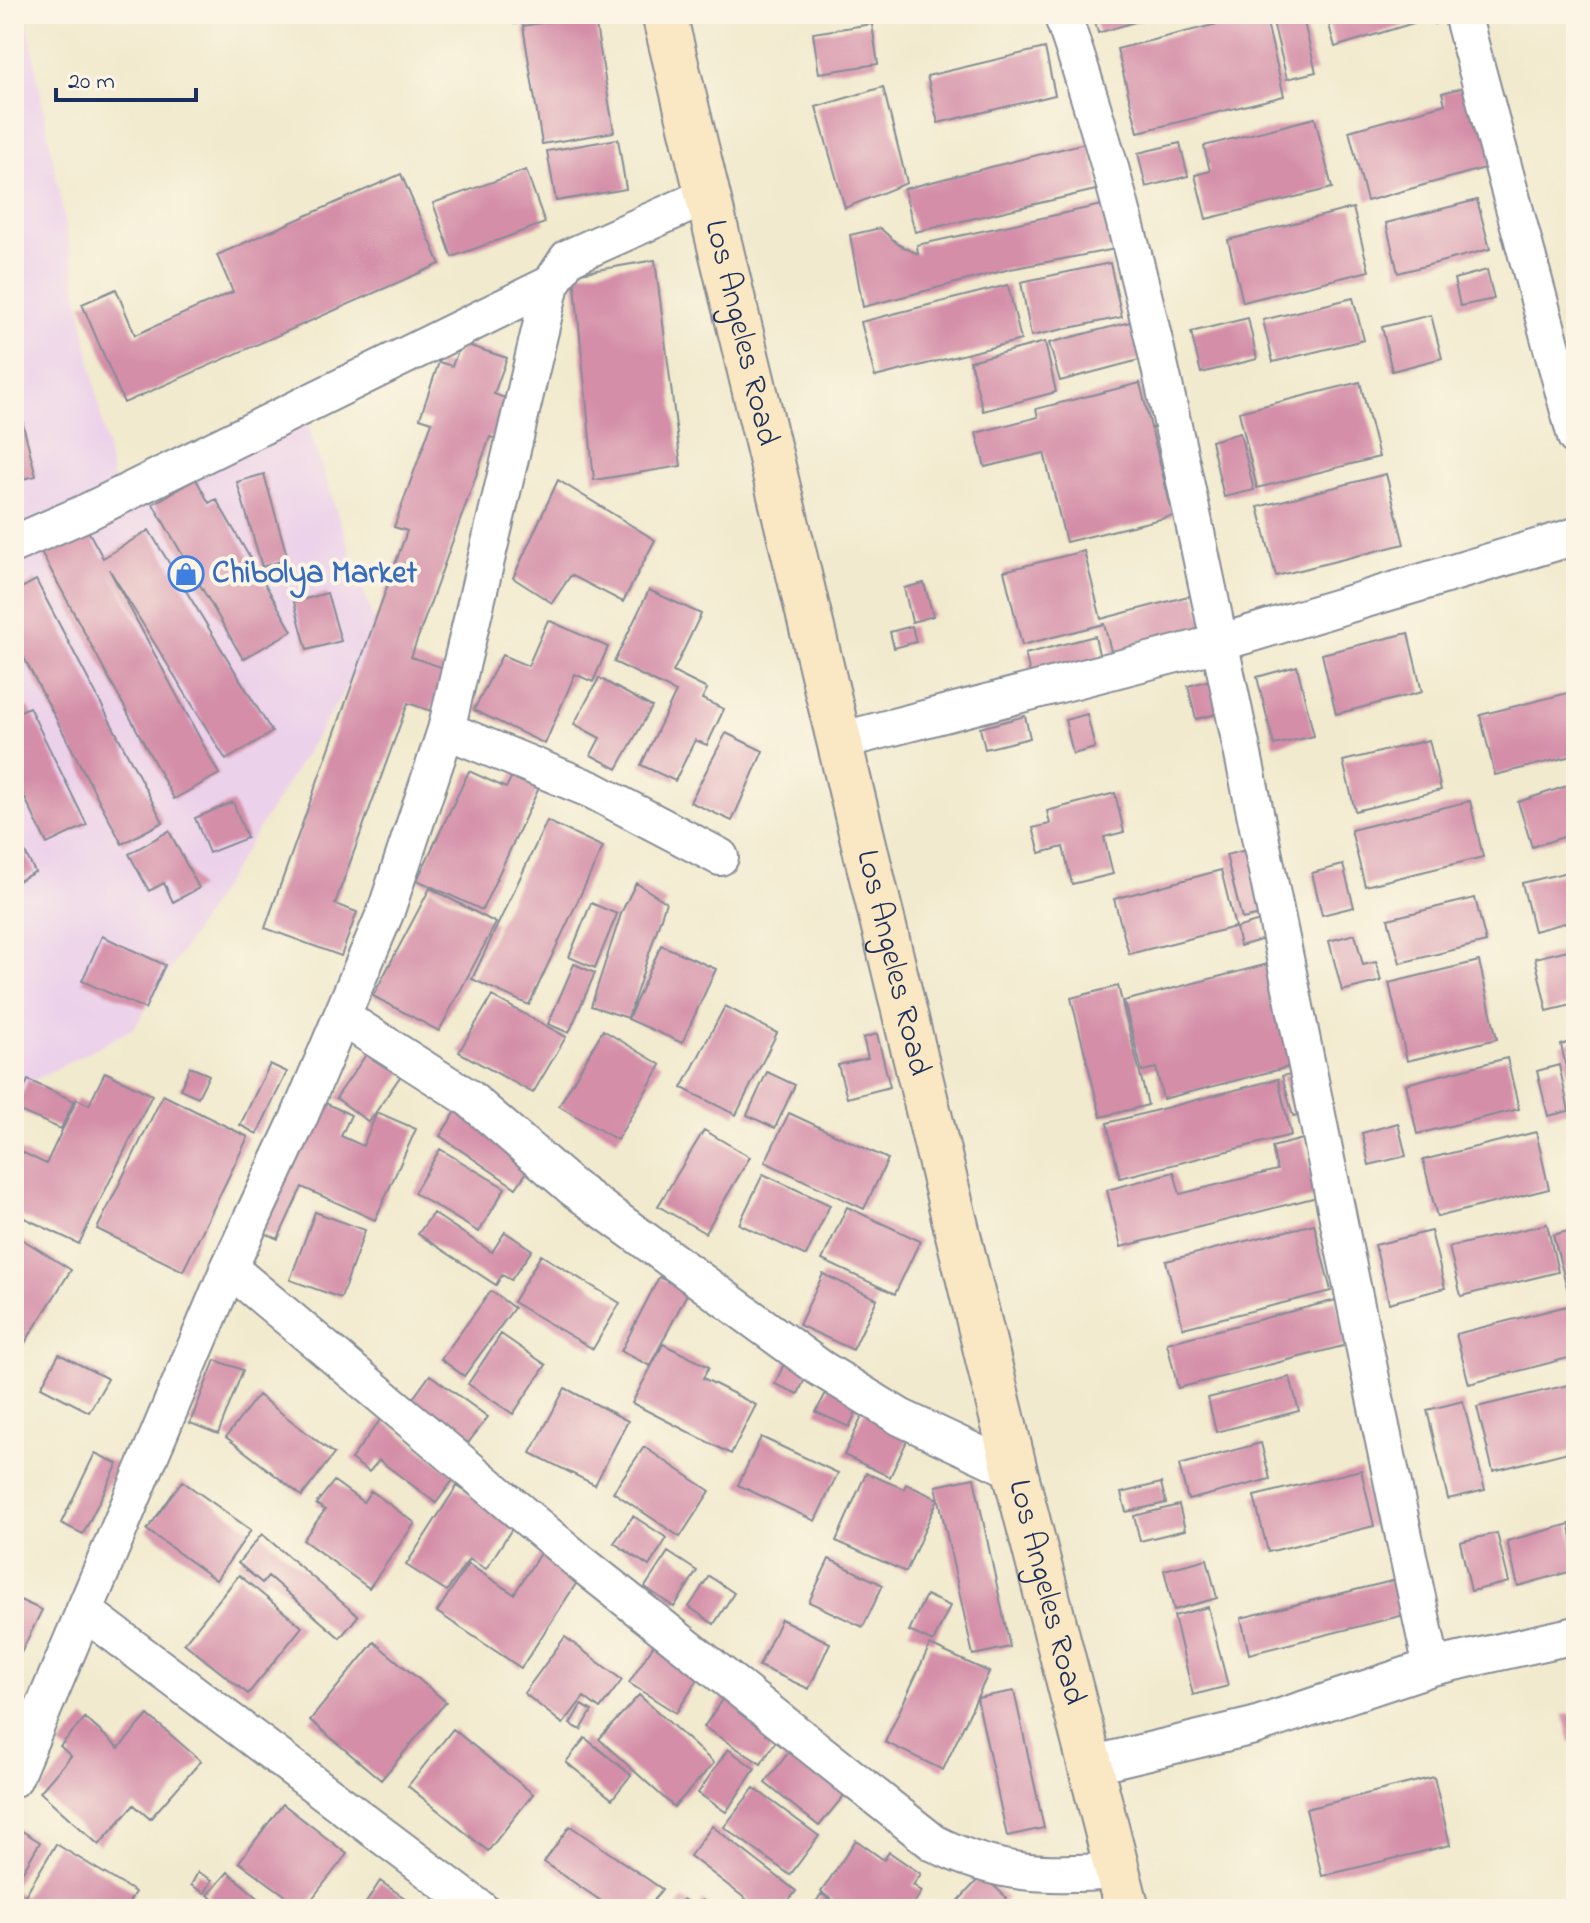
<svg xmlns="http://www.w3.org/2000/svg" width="1590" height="1923" font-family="'Indie Flower',sans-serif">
  <rect width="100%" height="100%" fill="#fcf5e5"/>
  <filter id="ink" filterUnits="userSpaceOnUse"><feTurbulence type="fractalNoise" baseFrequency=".0125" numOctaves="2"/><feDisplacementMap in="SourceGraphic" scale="16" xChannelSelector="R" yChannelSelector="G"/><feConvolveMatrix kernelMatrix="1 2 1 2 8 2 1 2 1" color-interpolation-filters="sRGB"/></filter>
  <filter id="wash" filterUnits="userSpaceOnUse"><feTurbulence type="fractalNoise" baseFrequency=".006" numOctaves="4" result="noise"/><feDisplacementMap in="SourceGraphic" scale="32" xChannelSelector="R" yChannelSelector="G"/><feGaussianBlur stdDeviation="1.8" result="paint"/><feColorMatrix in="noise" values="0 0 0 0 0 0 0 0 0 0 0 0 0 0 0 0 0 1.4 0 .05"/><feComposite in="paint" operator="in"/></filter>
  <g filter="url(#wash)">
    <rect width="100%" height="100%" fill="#f1eace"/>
    <!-- built -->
    <path fill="#ecd1ea" d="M14 14H26L116 497 306 420 379 636 134 1028 14 1091Z"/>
    <g id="blocks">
      <!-- building -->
      <path fill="#d48ea8" d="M513 14H549V15L515 24Z
        M594 14 614 132 542 144 523 26Z
        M1093 14H1157L1158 15 1098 33Z
        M1257 14H1265L1284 96 1138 132 1117 49Z
        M1271 14H1302L1316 72 1287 79Z
        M1326 14H1421L1423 20 1335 47Z
        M1431 14H1465V15L1434 24Z
        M872 24 878 64 819 73 813 33Z
        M1045 48 1055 95 938 123 927 76Z
        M1477 84 1499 164 1367 201 1349 131 1445 104 1442 93Z
        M883 87 907 183 845 208 816 107Z
        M1315 118 1332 188 1206 219 1195 175 1210 171 1204 146Z
        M618 139 626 189 556 201 547 151Z
        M1089 142 1100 189 915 232 904 189Z
        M1180 143 1188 176 1146 187 1138 153Z
        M526 170 545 223 452 257 433 203Z
        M401 174 440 264 124 403 82 304 116 289 135 335 233 292 217 255Z
        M1477 200 1490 249 1398 273 1386 223Z
        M1111 203 1121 248 1010 269 863 307 850 235 880 228 899 245 918 254 917 245Z
        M1353 208 1369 271 1243 302 1228 240Z
        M655 260 681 466 594 480 574 274Z
        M1110 263 1122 317 1031 336 1021 282Z
        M1487 270 1494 299 1460 306 1454 279Z
        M1008 285 1021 340 875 377 861 322Z
        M1353 298 1364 340 1273 362 1263 320Z
        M1431 315 1442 358 1392 371 1382 327Z
        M1248 318 1257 359 1201 373 1191 332Z
        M1134 321 1143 359 1060 381 1049 343Z
        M1045 342 1056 392 983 411 970 361Z
        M461 343 507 358 494 394 518 403 504 442 490 437 411 657 447 669 431 711 408 703 335 904 357 912 341 956 265 928 407 531 394 527 432 422 420 418 439 362 452 366Z
        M1360 382 1379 457 1257 488 1239 412Z
        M1140 383 1173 516 1066 542 1044 453 985 467 976 433 1038 417 1036 409Z
        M14 389 36 476 14 481Z
        M1240 433 1254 490 1224 497 1211 441Z
        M264 474 288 559 262 567 237 482Z
        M1386 474 1404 544 1276 576 1258 507Z
        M196 479 209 503 216 499 292 631 243 659 153 504Z
        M558 480 655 540 623 602 571 575 552 603 513 578Z
        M85 525 103 558 149 530 272 732 226 760 109 569 219 774 174 799 40 550Z
        M1084 551 1101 619 1196 594 1205 631 1112 655 1104 624 1022 645 1004 571Z
        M36 580 163 822 122 844 14 639V592Z
        M924 583 933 616 912 622 904 588Z
        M649 590 701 614 673 672 707 689 702 699 724 709 707 745 695 740 675 781 641 765 676 692 614 662Z
        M327 593 341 641 307 650 294 602Z
        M548 620 608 647 593 682 575 674 545 744 474 710 502 655 528 666Z
        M912 626 916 642 894 648 890 632Z
        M1408 633 1422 692 1336 714 1322 654Z
        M1095 636 1100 659 1031 677 1025 654Z
        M1297 666 1314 736 1274 745 1257 677Z
        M599 678 652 707 617 769 591 755 600 738 574 724Z
        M1211 680 1220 713 1196 719 1188 686Z
        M1576 691V755L1495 775 1480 715Z
        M29 707 87 825 47 844 14 775V714Z
        M1087 714 1095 748 1073 754 1065 720Z
        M1025 716 1030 738 985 749 980 728Z
        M726 733 763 751 732 821 690 802Z
        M1429 740 1441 790 1355 811 1343 761Z
        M519 762 545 775 482 910 417 880 469 771 506 788Z
        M1576 783V833L1532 847 1518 802Z
        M1115 793 1124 832 1104 837 1113 874 1072 884 1063 847 1040 853 1033 828 1050 824 1047 811Z
        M1470 801 1483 857 1365 886 1351 830Z
        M233 802 247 838 209 853 195 818Z
        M547 821 603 847 529 1005 472 979Z
        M14 831 35 872 14 883Z
        M169 831 199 888 173 902 164 883 149 891 129 854Z
        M1254 848 1270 913 1242 919 1226 855Z
        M1343 865 1354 907 1322 915 1312 873Z
        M1221 870 1235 927 1129 954 1114 899Z
        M1576 870V920L1534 931 1522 883Z
        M636 883 666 902 628 1018 591 1006 622 911Z
        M430 888 496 923 439 1031 373 996Z
        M1475 898 1486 942 1400 963 1388 919Z
        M591 903 617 914 595 968 569 957Z
        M1260 921 1264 939 1240 946 1236 928Z
        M1355 934 1363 965 1376 962 1381 981 1342 991 1329 941Z
        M102 936 165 965 145 1009 82 981Z
        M661 945 716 969 682 1043 628 1019Z
        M1576 948V1004L1547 1011 1535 958Z
        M1479 961 1497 1039 1407 1061 1389 983Z
        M1276 962 1301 1064 1163 1099 1156 1068 1142 1071 1124 1001Z
        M574 964 595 973 569 1033 548 1024Z
        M1118 986 1148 1105 1101 1117 1071 998Z
        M492 996 566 1037 533 1093 459 1052Z
        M725 1006 777 1033 736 1115 682 1088Z
        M603 1030 661 1065 617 1140 559 1106Z
        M877 1034 890 1087 847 1098 838 1065 868 1058 863 1038Z
        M1576 1040V1092L1572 1093 1561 1045Z
        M372 1046 406 1068 369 1122 336 1098Z
        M1507 1058 1519 1109 1417 1134 1406 1084Z
        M270 1064 287 1072 257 1134 240 1125Z
        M1559 1065 1569 1111 1548 1116 1537 1071Z
        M190 1067 209 1075 198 1097 180 1089Z
        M1304 1071 1314 1111 1293 1116 1282 1076Z
        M105 1072 152 1095 79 1244 14 1213V1153L16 1149 46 1164 77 1099 89 1105Z
        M767 1072 795 1085 775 1128 747 1115Z
        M1278 1079 1291 1135 1120 1178 1107 1123Z
        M28 1080 74 1101 61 1129 15 1109Z
        M163 1095 248 1137 183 1271 97 1229Z
        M321 1101 351 1115 341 1136 363 1146 377 1112 416 1129 375 1220 302 1187 278 1239 262 1232Z
        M459 1107 536 1158 516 1188 440 1136Z
        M789 1113 888 1159 864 1209 765 1162Z
        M1398 1123 1406 1156 1369 1165 1362 1133Z
        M704 1130 750 1157 705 1233 658 1206Z
        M1536 1132 1549 1189 1437 1217 1423 1160Z
        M1303 1139 1317 1197 1121 1247 1107 1190 1174 1172 1180 1194 1277 1170 1272 1147Z
        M440 1149 505 1188 479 1232 414 1193Z
        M763 1174 830 1205 806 1256 739 1224Z
        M847 1207 920 1241 895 1294 822 1260Z
        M315 1212 365 1230 341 1298 290 1280Z
        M433 1213 492 1252 505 1232 532 1250 511 1280 502 1275 496 1285 418 1234Z
        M1314 1224 1331 1291 1183 1328 1166 1261Z
        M1547 1224 1558 1272 1461 1296 1449 1247Z
        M1576 1229V1293L1569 1295 1553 1235Z
        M1431 1231 1445 1288 1389 1303 1375 1245Z
        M14 1234 71 1270 14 1360Z
        M541 1255 620 1303 593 1349 513 1302Z
        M823 1274 877 1299 853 1350 799 1325Z
        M659 1277 688 1292 650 1366 621 1351Z
        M491 1291 514 1308 464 1376 441 1359Z
        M1336 1300 1347 1345 1178 1388 1167 1343Z
        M1571 1305 1576 1324V1356L1469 1384 1456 1334Z
        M501 1334 546 1365 513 1414 468 1384Z
        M663 1344 709 1367 703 1378 756 1405 731 1454 632 1403Z
        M59 1354 108 1379 89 1412 41 1387Z
        M786 1359 809 1370 798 1394 775 1384Z
        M215 1360 243 1370 218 1434 190 1423Z
        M430 1375 488 1417 468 1443 411 1401Z
        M1290 1377 1299 1411 1216 1432 1208 1398Z
        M1576 1383V1450L1493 1471 1477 1407Z
        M830 1385 862 1400 849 1427 816 1412Z
        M565 1388 628 1421 595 1485 531 1453Z
        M258 1395 334 1454 302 1496 226 1437Z
        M1463 1401 1485 1490 1448 1499 1427 1410Z
        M867 1406 913 1428 890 1477 844 1455Z
        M381 1419 456 1476 436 1503 379 1460 369 1472 351 1459Z
        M761 1437 838 1473 815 1521 738 1485Z
        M1261 1443 1270 1479 1188 1500 1179 1465Z
        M644 1447 710 1491 680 1537 613 1492Z
        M95 1453 118 1464 83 1534 61 1523Z
        M1361 1470 1374 1526 1268 1552 1254 1496Z
        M866 1473 904 1489 906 1484 938 1499 906 1572 836 1541Z
        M974 1478 1010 1647 973 1655 936 1486Z
        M182 1481 251 1530 216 1580 147 1530Z
        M334 1481 363 1502 371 1491 415 1523 369 1588 303 1540 325 1510 316 1504Z
        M1161 1483 1166 1503 1126 1512 1121 1493Z
        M457 1486 515 1524 486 1569 469 1559 447 1591 406 1565Z
        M1179 1505 1185 1530 1140 1541 1134 1516Z
        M633 1516 667 1538 649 1566 614 1543Z
        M1570 1524 1576 1570 1518 1586 1507 1541Z
        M1497 1533 1509 1582 1471 1591 1460 1542Z
        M262 1534 358 1616 340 1638 268 1576 262 1583 238 1563Z
        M544 1547 583 1573 521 1668 437 1612 468 1564 514 1594Z
        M668 1552 697 1571 674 1607 645 1587Z
        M829 1559 883 1585 863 1627 809 1602Z
        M1207 1559 1217 1598 1174 1610 1164 1570Z
        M239 1575 302 1627 248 1694 184 1643Z
        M709 1576 734 1593 714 1624 689 1607Z
        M1396 1580 1404 1615 1249 1654 1241 1618Z
        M926 1595 950 1606 933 1642 909 1631Z
        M20 1600 42 1610 16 1663 14 1613Z
        M1208 1607 1228 1686 1193 1695 1174 1616Z
        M781 1619 830 1643 809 1689 759 1666Z
        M565 1637 622 1680 600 1709 584 1697 563 1724 524 1693Z
        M658 1638 705 1669 676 1713 629 1683Z
        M374 1642 446 1702 381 1780 310 1720Z
        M930 1645 989 1672 943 1770 885 1742Z
        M1014 1691 1044 1828 1007 1836 977 1698Z
        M639 1695 714 1763 674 1807 599 1739Z
        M725 1695 782 1732 761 1764 704 1727Z
        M581 1705 592 1711 581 1730 570 1724Z
        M1576 1712V1740L1570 1742 1563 1715Z
        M148 1715 201 1761 150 1819 134 1805 99 1845 40 1792 71 1756 60 1746 85 1718 119 1748Z
        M453 1729 533 1794 488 1851 408 1786Z
        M585 1738 631 1775 612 1799 566 1762Z
        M792 1748 847 1792 819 1826 765 1783Z
        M728 1749 755 1769 726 1812 698 1793Z
        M1434 1777 1450 1845 1322 1876 1306 1809Z
        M754 1788 819 1836 790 1875 724 1827Z
        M283 1804 347 1854 304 1909 239 1862Z
        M14 1826 40 1842 14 1886Z
        M570 1826 662 1889 647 1909H613L544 1862Z
        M712 1826 796 1891 782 1909H759L690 1856Z
        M856 1840 884 1860 889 1852 921 1874 913 1885 922 1891 910 1909H845L821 1892Z
        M56 1844 135 1892 125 1909H14V1891L24 1897Z
        M198 1872 212 1880 205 1893 191 1885Z
        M228 1872 271 1909H224L208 1895Z
        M982 1875 1007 1898 998 1909H951Z
        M380 1881 421 1909H362Z
        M822 1894 840 1909H810Z
        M683 1899 697 1908 702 1900 714 1909H676Z"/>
    </g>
  </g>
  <g filter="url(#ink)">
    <use href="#blocks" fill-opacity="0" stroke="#868c96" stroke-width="2"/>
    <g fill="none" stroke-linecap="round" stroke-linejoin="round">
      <defs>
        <path id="street" d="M1062 14C1134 220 1175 436 1221 650 1293 988 1358 1328 1432 1667
          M1462 14 1576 437
          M14 544 87 512 551 284
          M446 730 592 790 720 857
          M839 741 1219 643 1576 536
          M342 1017 469 1098 573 1188 820 1368 900 1417 1015 1471
          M229 1268 581 1563 934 1843C998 1876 1047 1876 1117 1871
          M84 1611 480 1909
          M1090 1765 1254 1726 1432 1667 1576 1635
          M14 1778 229 1268 298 1120 386 911 446 730 551 284 568 258 707 196"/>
        <g id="secondary">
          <path id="s1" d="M664 14 1015 1471 1127 1909"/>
        </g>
      </defs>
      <!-- street casing -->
      <use href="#street" stroke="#868c96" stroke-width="40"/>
      <!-- secondary casing -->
      <use href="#secondary" stroke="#868c96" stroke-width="48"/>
      <!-- street -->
      <use href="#street" stroke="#fff" stroke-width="36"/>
      <!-- secondary -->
      <use href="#secondary" stroke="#fae7c3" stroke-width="44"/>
    </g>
  </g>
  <!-- icons -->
  <defs>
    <symbol id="shop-ring" viewBox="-11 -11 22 22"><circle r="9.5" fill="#fcf5e5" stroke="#3f7fe0" stroke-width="1.5"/><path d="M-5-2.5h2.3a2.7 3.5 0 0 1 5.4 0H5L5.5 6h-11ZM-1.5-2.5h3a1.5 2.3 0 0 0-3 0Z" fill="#3f7fe0"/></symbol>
  </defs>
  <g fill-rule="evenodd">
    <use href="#shop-ring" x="166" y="554" width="40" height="40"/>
  </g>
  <g text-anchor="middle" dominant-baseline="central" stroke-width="8" stroke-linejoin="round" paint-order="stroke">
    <!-- street labels -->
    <g font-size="32" fill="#1b2f5e" stroke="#fcf5e5">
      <text stroke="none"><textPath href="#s1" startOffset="328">Los Angeles Road</textPath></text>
      <text stroke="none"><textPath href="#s1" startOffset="976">Los Angeles Road</textPath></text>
      <text stroke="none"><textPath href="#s1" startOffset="1624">Los Angeles Road</textPath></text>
    </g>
    <!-- shop labels -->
    <g font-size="32" font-weight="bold" fill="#366cbe" stroke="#fcf5e5" text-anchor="start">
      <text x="212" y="574">Chibolya Market</text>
    </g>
  </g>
  <!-- margin -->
  <rect width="1590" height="1923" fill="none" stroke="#fcf5e5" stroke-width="48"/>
  <!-- scale -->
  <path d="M56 88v12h140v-12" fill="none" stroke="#1b2f5e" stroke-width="4"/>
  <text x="68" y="88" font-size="24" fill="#1b2f5e" stroke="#fcf5e5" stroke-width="6" paint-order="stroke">20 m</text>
</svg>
